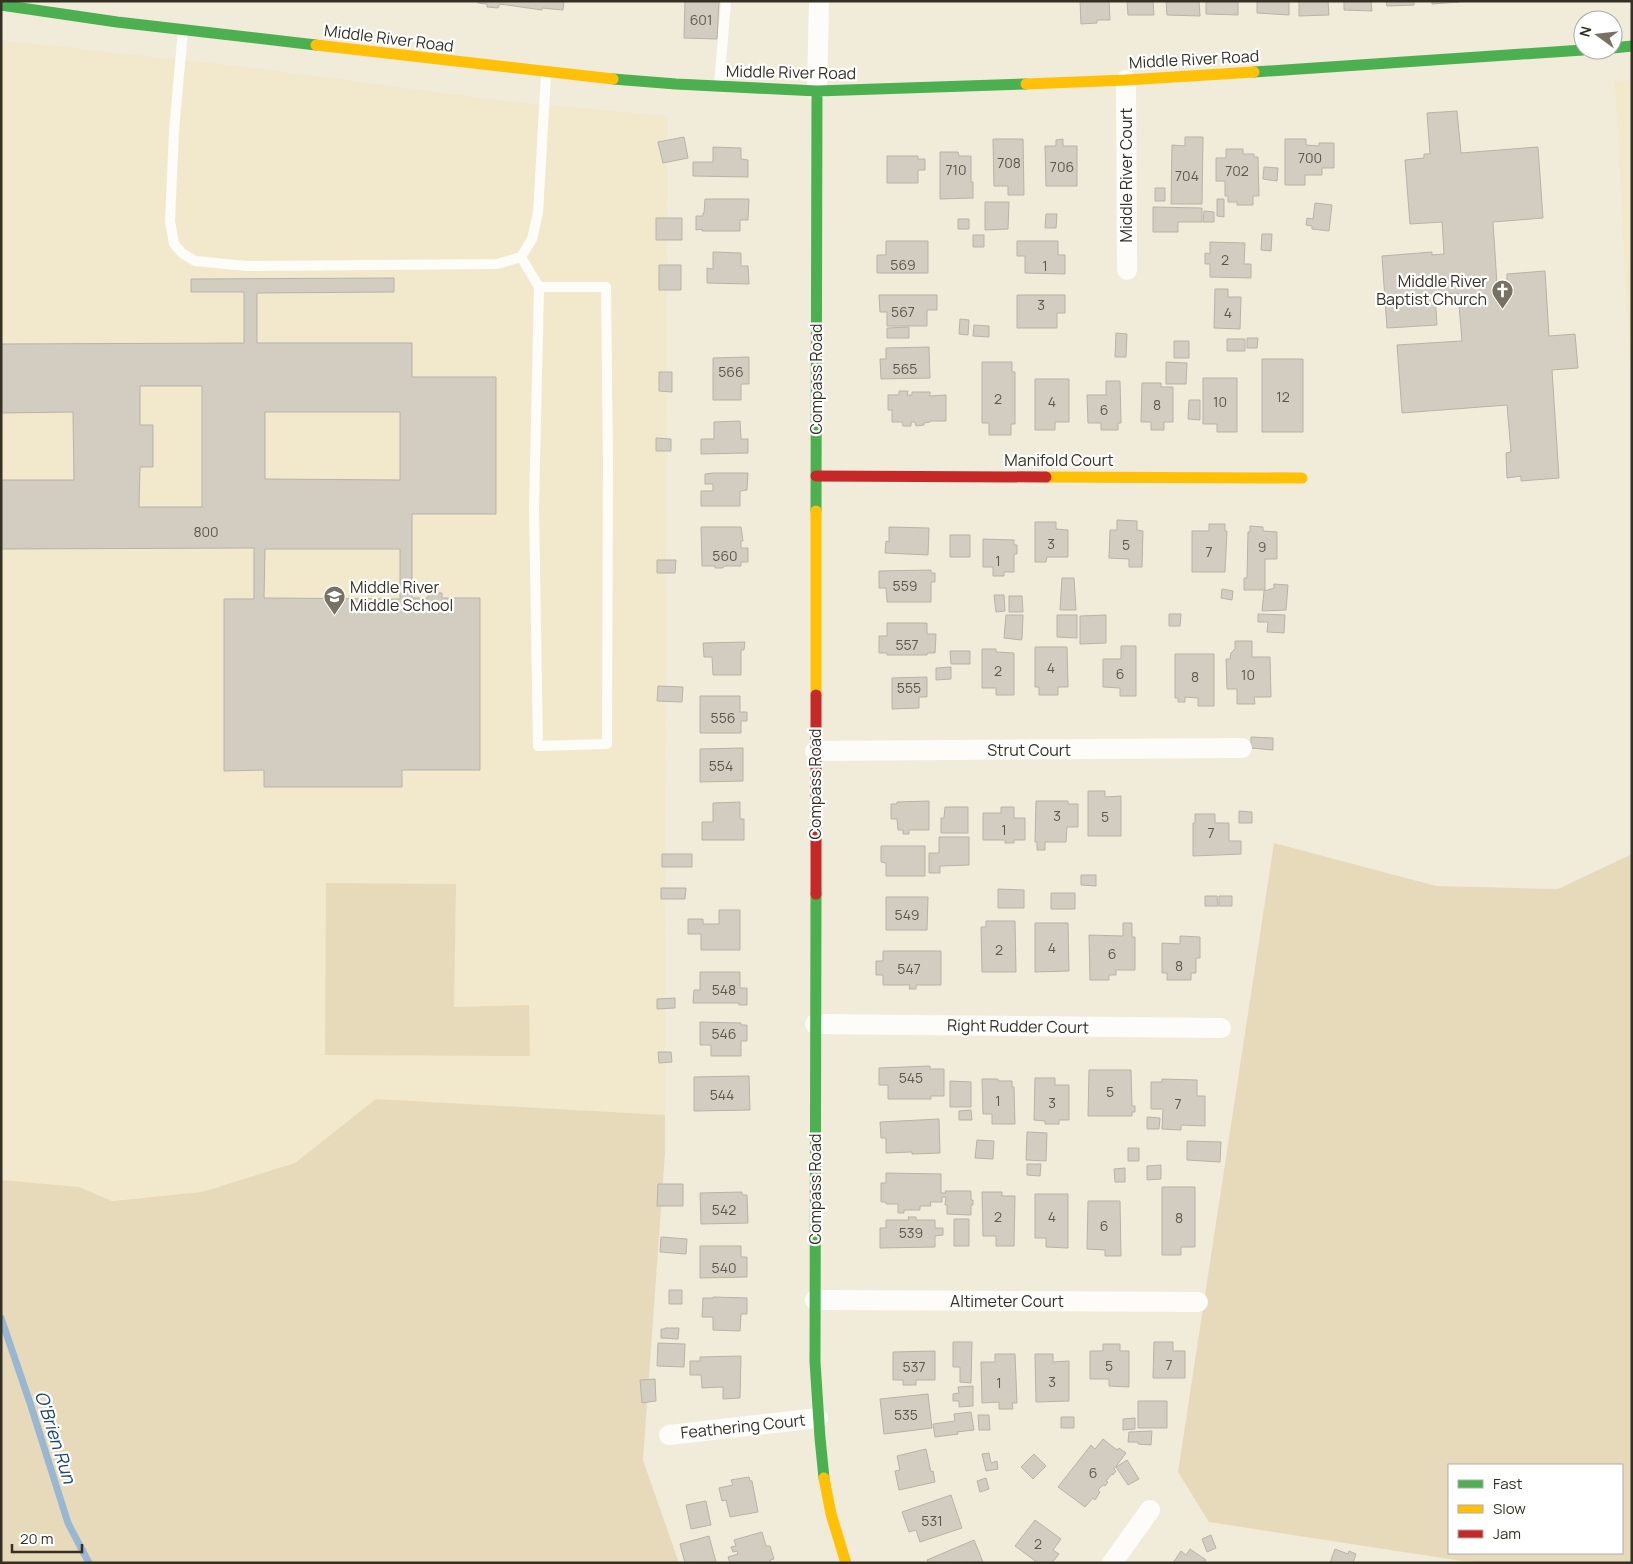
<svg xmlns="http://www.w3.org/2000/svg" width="1633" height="1564" font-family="Manrope,sans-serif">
  <rect width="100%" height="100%" fill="#f1ebda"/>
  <!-- built -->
  <path fill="#f2e8cb" d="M1 40 263 69 504 101 667 116 665 1156 295 1183 1 1211Z
    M1632 80V401L1615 81Z"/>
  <!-- green -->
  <path fill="#e7dabb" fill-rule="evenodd" d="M1274 843 1436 886 1558 889 1632 854V1563H1497L1462 1561 1209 1522 1178 1472ZM1449 1465H1622V1553H1449Z
    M326 883 456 884 454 1007 529 1005 530 1056 325 1055Z
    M376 1099 665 1115V1153L643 1460 679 1563H1V1180L79 1187 112 1201 202 1192 295 1163Z"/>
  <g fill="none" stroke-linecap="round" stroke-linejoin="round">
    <!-- stream -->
    <path stroke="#99b7d2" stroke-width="7" d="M1 1318 30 1403 68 1523 89 1563"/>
  </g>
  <!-- building -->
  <path fill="#d2cdc0" stroke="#b8b3a7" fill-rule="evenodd" d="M476 1H564L563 10 542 8V10L500 4 498 8 487 7V4L478 3Z
    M685 1H719L717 39 684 38Z
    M1080 1H1109L1110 20H1097V23L1081 24Z
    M1127 1H1153L1154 15H1128Z
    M1166 1H1199L1200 16 1167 15Z
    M1206 1H1238V15L1206 14Z
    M1257 1H1289V15L1257 13Z
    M1299 1H1328L1329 15 1299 16Z
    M1344 1H1371L1372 11 1344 10Z
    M1386 1H1414V5L1387 6Z
    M1432 1H1459V2L1432 4Z
    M1457 111 1461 153 1538 147 1543 218 1493 222 1497 284H1507V274L1545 271 1549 336 1575 334 1578 368 1552 370 1559 478 1521 481V476L1507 478 1506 453 1511 452 1507 405 1402 413 1397 345 1462 341 1458 293 1435 294 1437 325 1387 328 1382 256 1432 252V255L1444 254 1442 222 1410 224 1405 160 1424 158V154H1430L1427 113Z
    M684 137 688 158 663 163 658 142Z
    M1185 137H1203L1202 204H1171L1172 145 1185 146Z
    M993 139H1023L1024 195H1008V186H994Z
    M1063 139V146H1077V186H1046L1045 146H1056V140Z
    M1285 139H1306V145L1319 146V143H1334V168H1322V175H1305V185H1285Z
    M713 147 741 148V159L748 160V177L693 176V162H713Z
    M1226 149H1243V154H1254V157H1258L1259 196H1253V205H1237V202H1228V196H1225V181H1216V158H1226Z
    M940 152H958L959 156H971V182H973V198L940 199Z
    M887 156H918V159H925V170H918V183H887Z
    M1264 167 1278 168 1277 181 1263 179Z
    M1155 188H1165V201H1155Z
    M705 199H749L748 220H740V231H702V229L696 230V216H703V213H704Z
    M1217 199H1224V217L1217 216Z
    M985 202H1009L1008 229 985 230Z
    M1315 203 1332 205 1329 231 1312 229V226L1306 225 1307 218 1313 219Z
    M1153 207 1202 208V222H1178V232H1153Z
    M1204 211 1214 212V222H1203Z
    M1046 214H1057L1056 228H1045Z
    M656 218H682V240H656Z
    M958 219H969V229H958Z
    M1262 234H1272L1271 251 1261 250Z
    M973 235H984V247H973Z
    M886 241H928V273H877V255H886Z
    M1017 241H1058V255H1065V274L1025 273V256H1017Z
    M1210 242 1245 243 1244 264H1251V278L1210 277V264H1205V253L1210 254Z
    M713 252 741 253V266H748L749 284 707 283V268L713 269Z
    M659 265H681V290H659Z
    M394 278V292L257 293V343H412V377H496V514H412V598H428V593H442V598H480V770H402V787H264V770L224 771V599H254V548L1 549V480H74L73 412 1 413V344L244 343V292H191V279ZM140 386H202V507H139L140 467H153V425H140ZM265 412H400V480L265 479ZM265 549H400V599L264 598Z
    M1215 289H1228V297H1241L1240 329 1214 328Z
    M879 295H937V310H927V326H887V312H880Z
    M1017 295H1065V313H1057V328H1017Z
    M960 319 969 320 968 335 959 334Z
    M974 325 989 326V337L973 336Z
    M909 327V338H887V328Z
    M1116 333 1127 334 1126 357H1115Z
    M1247 338H1258L1257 348H1247Z
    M1227 339H1245V351H1227Z
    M1174 341H1189V358H1174Z
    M929 347 930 378 881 379 880 359H886V348Z
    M749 357V384H741V400H713V358Z
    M1262 359H1303V432H1262Z
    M982 362H1012V372H1015V424H1011V435H989V423H982Z
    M1166 362 1187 363 1186 384H1166Z
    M659 372H672V392L659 391Z
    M1203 378H1237V432H1217V424H1203Z
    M1035 379H1069V422H1055V430H1035Z
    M1106 381H1120L1121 423H1118V430H1101V423H1088L1087 395H1106Z
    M1142 383H1161V387H1173V422H1164V430H1151V422H1141Z
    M899 391H908L907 395H912V392H930V396L946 395V421H930V422L924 423V425L916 426 915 422H911V426H903L902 422H892V410H888V395H899Z
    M1189 400H1200V420L1188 419Z
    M740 421 741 439H748V453L701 454V439H714V422Z
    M656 438 671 439V451H656Z
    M713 473H748L747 490 740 491V506H701V491H713V484H705V474Z
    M1117 520 1137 521V530L1143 531 1142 567H1129V559L1109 558 1110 530H1117Z
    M1035 522H1056V529L1068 530V557H1047L1046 562H1035Z
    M1209 524H1225V531H1227L1225 572H1192V531H1209Z
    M1250 526 1263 527V531L1277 532V559H1265V590H1244V578H1247L1248 532H1250Z
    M701 527H741L743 541H741V548H748V562H741V566H724L723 568H715V566H702Z
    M889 527 929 528 928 555 885 553 886 541 889 542Z
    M950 535H970V557H950Z
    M983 539 1014 540V545H1017V554H1014V572H1004V576H993V567H983Z
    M657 560H676L675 573H657Z
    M931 570V573H935V582H931V602H887L886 588H879V571Z
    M1062 578H1074L1076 610H1060Z
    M1274 584 1288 585 1286 610 1262 611 1264 591 1274 588Z
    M1222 589 1233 591 1232 600 1221 598Z
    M994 595H1004L1005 611 996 612Z
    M1009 596H1022L1023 612H1009Z
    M1169 614H1181L1180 626H1169Z
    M1258 614 1285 615 1284 633 1267 632 1268 622H1258Z
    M1006 615H1023L1022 639 1021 640 1004 638Z
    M1057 615H1077V638L1057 637Z
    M1106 615V643L1080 644V616Z
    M887 623H927V634H936L935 653H927V655H887V653H879V636H887Z
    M1235 641H1252V657H1270L1271 697H1254L1255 704H1237V689H1227L1226 659H1230L1231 653 1235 649Z
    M745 642 744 650H741V675H713L712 657H704L703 643Z
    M1121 646H1136V696H1120V688L1103 687V659H1121Z
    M1035 647H1067L1068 687H1058V695H1039V687H1035Z
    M982 649H996V652L1014 653V695H996V688H982Z
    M950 651H970V664H951Z
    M1175 654H1214V706H1198V698L1185 697V702H1178V698H1175Z
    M951 667V679L936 680V668Z
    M927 677V697H919V708L892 709V678Z
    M658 686 683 687 682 702 657 701Z
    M700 696H740V712H747V721H741V733H700Z
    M1251 737 1273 738V750L1251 748Z
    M743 748V781L700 782V749Z
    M1088 791H1105V797L1121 796V836H1088Z
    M929 801V830H909V834H903V830H898L897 819H891V804H897V802Z
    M1036 801H1068V804H1078V827H1067L1066 842H1045V850H1037V842H1035Z
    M740 802V819H744V840H702V822H713V803Z
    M945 807H968V833H941V818H944Z
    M1001 807H1014V818H1025V840H1014V843H1005V840H983V813H1001Z
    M1239 811 1252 812V823H1239Z
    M1195 814H1215V823H1229V841H1241V854L1193 856V823H1195Z
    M939 837H969V865L940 866V873H929V853H939Z
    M881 846H925V876H886V863L881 862Z
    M662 854H692V867H662Z
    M1081 875H1096V886L1081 885Z
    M661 888H686L685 899H661Z
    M998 889 1024 890V908H998Z
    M1051 893H1075V909H1051Z
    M1205 896H1217L1218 906H1205Z
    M1219 896H1232V906H1219Z
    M886 897H928L927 930H886Z
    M719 910H740V950H701V934H688V919H703V924H719Z
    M986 921H1015L1016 972H982L981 927H986Z
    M1035 923H1068L1069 971 1035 972Z
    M1123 923H1132V937H1135V970H1116V975H1109V980H1090L1089 935 1123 936Z
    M1180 936 1200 937V958H1196V973H1191V980H1167V973H1162V943L1180 944Z
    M883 951H941V985H916V989H909L910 985H883V975H876V961H883Z
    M700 972H740V988H747V1005H739V1003H693L694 990H700Z
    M675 998V1008L657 1009V999Z
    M700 1022 741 1023V1025H747V1041H741V1056H711V1045H700Z
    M658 1052H671L672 1062 659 1063Z
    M930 1066V1069H944V1096H931V1099H888V1085H879V1068Z
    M1089 1070H1131L1132 1106H1135V1112H1132V1116H1088Z
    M749 1076 750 1110 694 1111V1077Z
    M1035 1078H1055V1085H1069V1120H1059V1124H1045V1121L1034 1120Z
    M982 1079H998V1081H1012V1087H1014L1015 1124H992V1114H983Z
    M1162 1079 1197 1080V1096H1205V1126L1181 1125V1130L1162 1129 1163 1109H1151V1082H1162Z
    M950 1081 971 1082V1107H950Z
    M971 1110 972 1120H959V1111Z
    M1147 1117 1160 1118 1159 1129H1147Z
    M939 1119 940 1153 912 1154V1152L886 1153V1138H881L880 1122Z
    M1027 1132 1047 1133 1046 1161 1026 1160Z
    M977 1140 994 1141 993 1159 975 1158Z
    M1187 1141 1221 1142 1220 1162 1187 1160Z
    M1128 1148H1139V1161H1128Z
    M1027 1164H1041L1040 1176 1027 1175Z
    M1161 1165V1179L1147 1180V1166Z
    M1125 1168V1182H1115L1114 1169Z
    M886 1173 941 1174V1193H946L945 1191H971V1200H973V1205H971V1215L947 1214V1205H945L946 1197H942V1202H930L931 1206H920V1210H904V1213H898V1204H886V1202H881V1183H886Z
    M658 1184H683V1206H657Z
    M1162 1187H1195V1247H1181V1255H1162Z
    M742 1192V1195H747L748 1223 701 1224 700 1193Z
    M982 1192H1002V1196H1015L1014 1246H996V1236H983Z
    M1035 1194H1068V1248L1046 1247V1238H1035Z
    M1088 1201H1120L1121 1256H1105V1250L1087 1249Z
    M908 1217H916V1220H935V1228H943V1235L935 1236V1247L880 1248V1228H886V1220H909Z
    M954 1219H969V1246H954Z
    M661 1237 687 1239 686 1254 660 1252Z
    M700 1246H741V1257H747V1277L700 1278Z
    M669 1290H682V1304H669Z
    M713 1297 747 1298V1314H741L740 1331 713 1330V1317H702L703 1298H713Z
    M665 1328H679L678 1339 661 1338V1329H665Z
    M953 1342H972L971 1383 960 1382V1367H953Z
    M1154 1342H1173V1351H1185V1378H1153Z
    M658 1343 685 1344 684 1367 657 1366Z
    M1103 1344H1120V1351H1129V1387L1109 1386V1379H1090V1351H1103Z
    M935 1351V1380H916V1385H903V1380H893V1352Z
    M995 1354H1015L1017 1403H1012L1013 1409H999V1402L982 1403 981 1362H995Z
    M1035 1354H1053V1362L1069 1361V1401L1036 1402Z
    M741 1356 740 1398 723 1399V1387L702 1388 701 1375H690V1361H700V1357Z
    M655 1379 656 1401 642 1403 640 1380Z
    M973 1386V1406L959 1407V1401H953V1394L959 1393 958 1387Z
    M928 1394 932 1428 884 1434 880 1399Z
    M1138 1401H1167V1428H1138Z
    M971 1412 974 1430 957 1432 958 1434 935 1437 933 1424 955 1421 954 1414Z
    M978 1415H989L990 1430H979Z
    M1061 1417H1074V1428H1061Z
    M1135 1418V1429L1123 1430V1419Z
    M1152 1431 1151 1445 1138 1444V1442H1128L1129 1432Z
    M1103 1439 1117 1450 1119 1448 1126 1453 1114 1469 1116 1471 1113 1475 1112 1474 1106 1481 1108 1482 1105 1486 1103 1485 1098 1490 1100 1492 1095 1500 1093 1498 1085 1507 1058 1487 1091 1445 1095 1449Z
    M926 1449 931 1472 933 1471 935 1482 899 1490 895 1471 900 1470 897 1456Z
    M989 1453 991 1463 997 1461 998 1469 986 1471 982 1454Z
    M1034 1454 1046 1466 1033 1479 1021 1467Z
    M1127 1460 1139 1479 1128 1485 1116 1467Z
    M749 1477 750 1481H752L758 1512 730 1517 726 1500 722 1501 719 1488 733 1485 731 1480Z
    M986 1478 989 1489 980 1492 977 1481Z
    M951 1495 962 1528 920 1542 916 1530 909 1532 902 1512Z
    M706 1501 711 1525 691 1529 686 1505Z
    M1035 1520 1061 1539 1053 1550 1059 1554 1052 1563H1038L1015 1546Z
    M762 1532 766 1546H770L774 1559 770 1560 771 1563H730L728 1557 738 1554 737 1551 733 1552 731 1547 736 1546 734 1540Z
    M1211 1535 1216 1548 1207 1552 1202 1539Z
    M709 1536 716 1562 685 1563 680 1544Z
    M974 1540 983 1562 929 1563 927 1560Z
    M1190 1549 1206 1560 1204 1563H1173L1181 1551 1186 1555Z
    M1335 1549 1348 1554 1349 1551 1356 1554 1353 1563H1330Z"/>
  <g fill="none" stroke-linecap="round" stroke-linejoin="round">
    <!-- lane -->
    <path stroke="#fdfcf9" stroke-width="10" d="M183 30 174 131 170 221 174 244 182 253 195 261 246 266 497 264 521 257
      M719 86 726 1
      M539 287H606L608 462 607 744 538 746 534 508 539 287 521 257 532 239 538 213 546 74"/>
    <!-- street -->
    <path stroke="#fdfcf9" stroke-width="20" d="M1126 80 1127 270
      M817 91 819 1
      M815 751 1242 748
      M815 1024 1221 1028
      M815 1300 1198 1302
      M669 1435 818 1418
      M1112 1563 1150 1510"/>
    <!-- fast -->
    <path stroke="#4caf50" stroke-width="11" d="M1 5 117 22 316 45
      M1613 48 1632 46
      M1254 72 1583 50
      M613 79 676 84 817 91 1026 84
      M816 511 817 91
      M816 894 815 1362 820 1438 824 1478"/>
    <!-- slow -->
    <path stroke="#ffc107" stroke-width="11" d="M316 45 613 79
      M1026 84 1126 80 1254 72
      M1046 477 1302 478
      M816 695V511
      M824 1478 831 1514 846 1563"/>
    <!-- jam -->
    <path stroke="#c62828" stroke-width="11" d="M816 476 1046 477
      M816 894V695"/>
  </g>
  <!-- icons -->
  <defs>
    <symbol id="church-pin" viewBox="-11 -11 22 30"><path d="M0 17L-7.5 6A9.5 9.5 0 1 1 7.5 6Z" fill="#777164" stroke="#fff"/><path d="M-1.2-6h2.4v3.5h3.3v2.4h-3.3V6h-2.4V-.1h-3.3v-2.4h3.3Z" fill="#fff"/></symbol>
    <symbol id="school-pin" viewBox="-11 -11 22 30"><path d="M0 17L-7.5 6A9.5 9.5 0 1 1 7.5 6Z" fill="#777164" stroke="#fff"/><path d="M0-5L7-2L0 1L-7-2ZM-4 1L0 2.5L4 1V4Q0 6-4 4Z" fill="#fff"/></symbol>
  </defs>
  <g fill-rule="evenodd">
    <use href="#church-pin" x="1490" y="278" width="25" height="34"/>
    <use href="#school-pin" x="322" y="584" width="25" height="34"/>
  </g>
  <g text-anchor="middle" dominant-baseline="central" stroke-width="4.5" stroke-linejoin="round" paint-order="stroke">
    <!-- number labels -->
    <g font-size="14" fill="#5c574b">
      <text x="701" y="19">601</text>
      <text x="1310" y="157">700</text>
      <text x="1009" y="162">708</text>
      <text x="1062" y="166">706</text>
      <text x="956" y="169">710</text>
      <text x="1237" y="170">702</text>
      <text x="1187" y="175">704</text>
      <text x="1225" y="259">2</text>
      <text x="903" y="264">569</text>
      <text x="1045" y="265">1</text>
      <text x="1041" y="304">3</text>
      <text x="903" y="311">567</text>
      <text x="1228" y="312">4</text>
      <text x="905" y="368">565</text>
      <text x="731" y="371">566</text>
      <text x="1283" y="396">12</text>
      <text x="998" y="398">2</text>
      <text x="1052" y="401">4</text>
      <text x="1220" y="401">10</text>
      <text x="1157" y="404">8</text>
      <text x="1104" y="409">6</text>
      <text x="206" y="531">800</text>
      <text x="1051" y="543">3</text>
      <text x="1126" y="544">5</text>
      <text x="1262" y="546">9</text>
      <text x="1209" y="551">7</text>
      <text x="725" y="555">560</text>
      <text x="998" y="560">1</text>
      <text x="905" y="585">559</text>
      <text x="907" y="644">557</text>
      <text x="1051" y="667">4</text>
      <text x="998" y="670">2</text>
      <text x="1120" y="673">6</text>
      <text x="1248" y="674">10</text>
      <text x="1195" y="676">8</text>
      <text x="909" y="687">555</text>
      <text x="723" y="717">556</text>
      <text x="721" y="765">554</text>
      <text x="1057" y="815">3</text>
      <text x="1105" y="816">5</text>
      <text x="1004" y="829">1</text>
      <text x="1211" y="832">7</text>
      <text x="907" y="914">549</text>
      <text x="1052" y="947">4</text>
      <text x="999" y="949">2</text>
      <text x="1112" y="953">6</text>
      <text x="1179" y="965">8</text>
      <text x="909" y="968">547</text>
      <text x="724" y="989">548</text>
      <text x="724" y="1033">546</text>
      <text x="911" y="1077">545</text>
      <text x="1110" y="1091">5</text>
      <text x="722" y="1094">544</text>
      <text x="998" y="1100">1</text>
      <text x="1052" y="1102">3</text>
      <text x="1178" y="1103">7</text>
      <text x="724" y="1209">542</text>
      <text x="998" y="1216">2</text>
      <text x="1052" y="1216">4</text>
      <text x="1179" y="1217">8</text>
      <text x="1104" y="1225">6</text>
      <text x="911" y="1232">539</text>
      <text x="724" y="1267">540</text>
      <text x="1169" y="1364">7</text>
      <text x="1109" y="1365">5</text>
      <text x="914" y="1366">537</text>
      <text x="1052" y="1381">3</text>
      <text x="999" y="1382">1</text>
      <text x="906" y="1414">535</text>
      <text x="1093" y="1472">6</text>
      <text x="932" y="1520">531</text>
      <text x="1038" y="1543">2</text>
    </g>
    <!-- street labels -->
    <g font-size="16" fill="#353024" stroke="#fff">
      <text transform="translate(389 38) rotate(7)">Middle River Road</text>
      <text transform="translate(1194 59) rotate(-3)">Middle River Road</text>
      <text transform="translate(791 72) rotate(1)">Middle River Road</text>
      <text transform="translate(1126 175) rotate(-90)">Middle River Court</text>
      <text transform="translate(816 379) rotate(-90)">Compass Road</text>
      <text x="1059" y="460">Manifold Court</text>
      <text x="1029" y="750">Strut Court</text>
      <text transform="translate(815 784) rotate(-90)">Compass Road</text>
      <text transform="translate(1018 1026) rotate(1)">Right Rudder Court</text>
      <text transform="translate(815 1189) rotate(-90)">Compass Road</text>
      <text x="1007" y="1301">Altimeter Court</text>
      <text transform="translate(743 1426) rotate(-6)">Feathering Court</text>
    </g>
    <!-- poi labels -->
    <g font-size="16" fill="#353024" stroke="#fff" text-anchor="end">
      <text x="1487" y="281">Middle River<tspan x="1487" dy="18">Baptist Church</tspan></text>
      <text x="350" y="587" text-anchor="start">Middle River<tspan x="350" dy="18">Middle School</tspan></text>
    </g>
    <!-- water labels -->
    <g font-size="18" font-style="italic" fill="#164773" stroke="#fff">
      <text transform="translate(56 1437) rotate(72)">O'Brien Run</text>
    </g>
  </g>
  <!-- border -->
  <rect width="1633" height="1564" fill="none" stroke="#353024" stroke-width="5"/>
  <!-- legend -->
  <rect x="1448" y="1464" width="175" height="90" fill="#ffffff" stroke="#aeaca7"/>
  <rect x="1458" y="1480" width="25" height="8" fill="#4caf50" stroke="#aeaca7"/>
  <text x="1493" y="1489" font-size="15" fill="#353024">Fast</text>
  <rect x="1458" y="1505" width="25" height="8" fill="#ffc107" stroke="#aeaca7"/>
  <text x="1493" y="1514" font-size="15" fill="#353024">Slow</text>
  <rect x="1458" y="1530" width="25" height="8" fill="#c62828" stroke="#aeaca7"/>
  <text x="1493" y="1539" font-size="15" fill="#353024">Jam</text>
  <!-- north arrow -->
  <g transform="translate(1598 35) rotate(285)"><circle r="24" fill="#ffffff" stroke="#aeaca7"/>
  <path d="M0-4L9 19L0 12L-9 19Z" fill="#777164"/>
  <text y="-8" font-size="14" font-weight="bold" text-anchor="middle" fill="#353024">N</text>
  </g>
  <!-- scale -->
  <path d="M12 1544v8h70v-8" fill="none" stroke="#353024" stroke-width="2.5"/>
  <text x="20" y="1544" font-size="15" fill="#353024" stroke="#ffffff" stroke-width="4" paint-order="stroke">20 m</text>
</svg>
